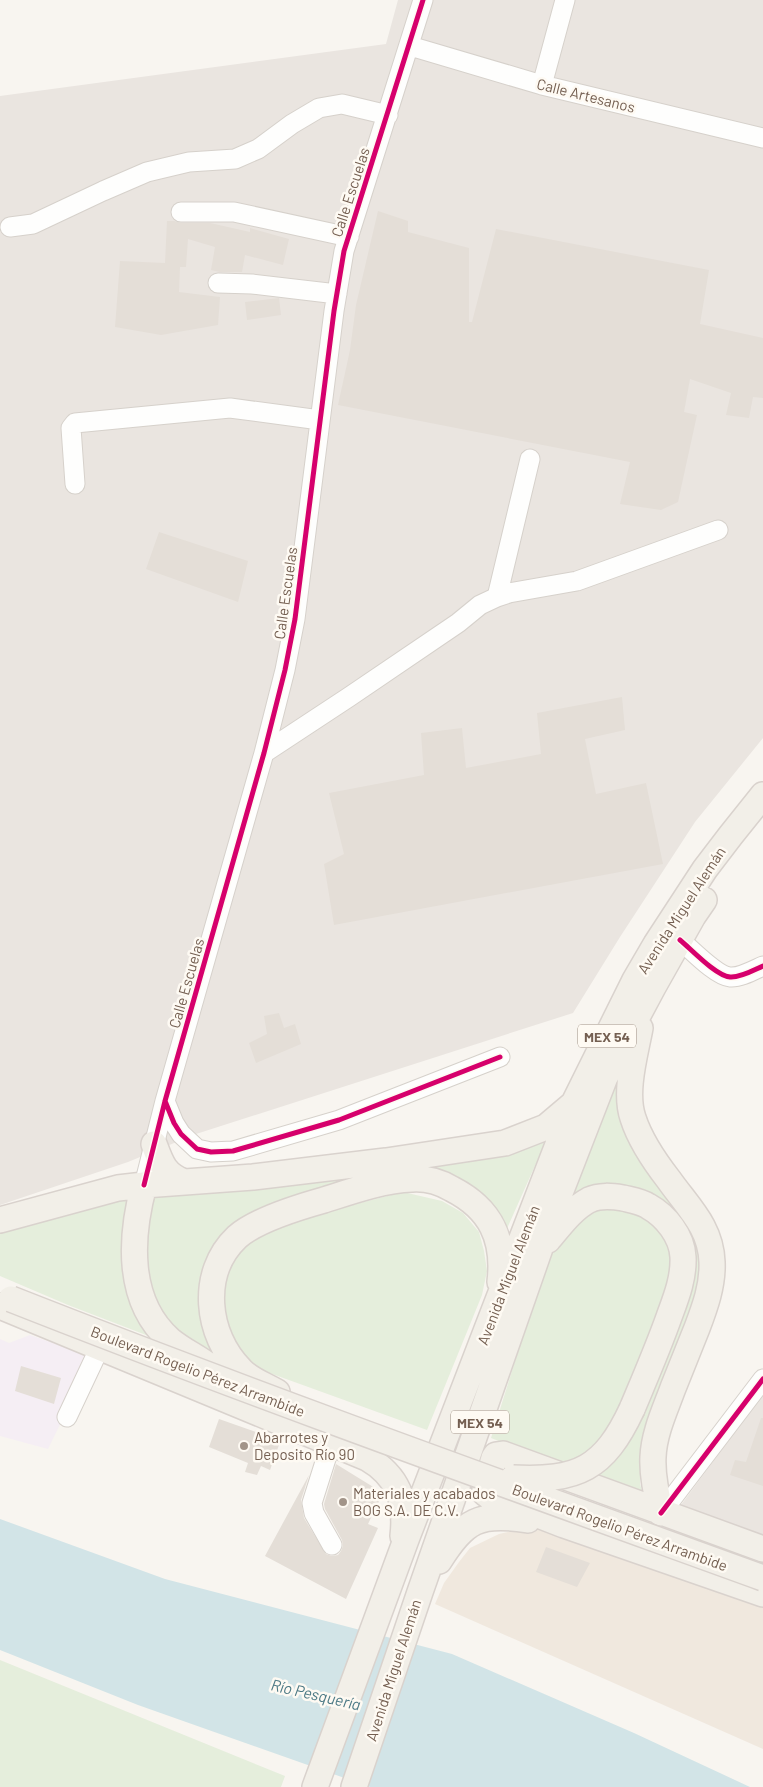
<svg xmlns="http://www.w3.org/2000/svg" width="763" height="1787" font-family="Barlow,sans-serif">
  <rect width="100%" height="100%" fill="#f8f5f0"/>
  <!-- residential -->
  <path fill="#f0e8de" d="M534 1528 763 1604V1749L435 1604 444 1583 459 1562 470 1548 499 1534 516 1530Z"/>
  <!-- industrial -->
  <path fill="#eae5e0" d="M398 0H763V738L695 822 620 937 573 1013 196 1134 128 1162 0 1205V96L386 44Z
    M763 1394V1537L678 1509Z"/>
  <!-- education -->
  <path fill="#f5eef4" d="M30 1335 93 1357 48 1449 0 1436V1339L9 1343Z"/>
  <!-- green -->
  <path fill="#e5eedc" d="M618 1079 693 1232 701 1258V1283L641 1462 640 1484 645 1501 588 1479 605 1469 623 1448 690 1248 601 1185 573 1193Z
    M546 1141 505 1233 448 1181 269 1206C261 1210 252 1213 244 1217 210 1236 190 1282 201 1320 207 1338 218 1355 229 1370L216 1365 155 1312 139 1272 150 1199 160 1195 484 1158 523 1150Z
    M403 1192 442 1201 463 1213 479 1232 484 1251 487 1271 482 1295 427 1430 264 1371 242 1355 220 1318 221 1282 238 1247 274 1225Z
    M119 1199 125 1201 128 1204 159 1340 68 1305 0 1276V1232Z
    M628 1208 660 1228 672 1252 670 1274 667 1291 616 1420 590 1454 571 1462 560 1464 491 1438 547 1259 560 1237 588 1209Z
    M0 1660 285 1776 281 1787H0Z"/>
  <!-- water -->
  <path fill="#d2e4e7" d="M0 1519 165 1579 452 1654 634 1733 750 1787H370L138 1705 0 1650Z"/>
  <!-- building -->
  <path fill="#e4ded7" d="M378 211 408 221V232L469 248V322H472L496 229 709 270 700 324 763 338V398L753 397 749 418 726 415 731 393 690 379 684 412 697 415 678 502 661 510 620 504 630 462 338 405 350 350 356 305Z
    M167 221H174L181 223H210L250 232V228L289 239 283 265 245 255 242 272H220L211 270 215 247 188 239 186 267H180L179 292 220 297 218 325 161 335 115 327 120 261 165 263Z
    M279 298 281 315 247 320 245 302Z
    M159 532 248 561 238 602 146 569Z
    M622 697 625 730 585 739 596 794 646 783 663 864 334 925 324 864 344 854 329 793 424 775 421 733 462 728 466 768 541 754 537 713Z
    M279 1013 284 1028 295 1024 301 1044 256 1063 249 1043 267 1034 264 1016Z
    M21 1366 61 1378 54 1404 15 1391Z
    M761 1418H763V1486L730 1475 735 1460 746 1462Z
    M219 1419 259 1433 258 1438 279 1445 270 1470 261 1466 257 1475 245 1472 248 1463 209 1447Z
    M336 1464 383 1493 368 1524 378 1528 346 1599 265 1556 309 1475 301 1500 304 1518 326 1554 332 1556 338 1555 341 1551 343 1546 342 1540 325 1509 324 1504Z
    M546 1547 590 1563 577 1587 536 1572Z"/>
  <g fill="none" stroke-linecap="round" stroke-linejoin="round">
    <defs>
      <path id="minor" d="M410 46 542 85 763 138
        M542 85 565 0
        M181 212H234L349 237
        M10 227 33 224 103 191 147 172 189 162 235 159 258 149 292 124 319 108 342 104 388 115
        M218 283 252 284 337 294
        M75 484 71 428 75 423 230 408 320 420
        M497 597 530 459
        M264 753 349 697 458 623 480 605 497 597 509 593 577 581 718 530
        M680 940C691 949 716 976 730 977 740 978 754 970 763 966
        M165 1101 174 1123 181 1134 197 1149 211 1152 233 1151 339 1120 500 1057
        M144 1185 165 1101 264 753 285 670 295 619 334 311 344 251 423 0
        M67 1417 100 1347
        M331 1443 312 1503 314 1513 332 1545
        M661 1513 763 1379"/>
      <path id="major" d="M640 1028C635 1055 624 1092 633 1118 640 1140 655 1162 669 1180 688 1207 711 1227 712 1262 713 1285 705 1307 697 1328 689 1348 681 1368 673 1388 665 1410 654 1433 653 1457 652 1476 656 1494 661 1513
        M154 1144C161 1163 164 1174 184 1182
        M144 1185C130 1237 126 1301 170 1340 182 1350 197 1357 209 1366
        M0 1220 118 1188 144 1185 253 1177 386 1161 505 1143 546 1127 572 1105
        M548 1240C560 1226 572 1209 589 1200 600 1195 611 1196 623 1198 631 1200 640 1201 648 1206 666 1216 682 1236 683 1257 684 1278 676 1298 669 1317 658 1348 645 1378 632 1409
        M0 1306 367 1458C398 1476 407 1501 403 1536
        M277 1392C265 1385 250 1380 241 1370 206 1335 199 1273 237 1237 256 1220 299 1207 324 1200 352 1191 383 1180 412 1179 427 1178 440 1182 452 1189 491 1209 505 1239 500 1282
        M763 1549 503 1454 496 1455 494 1458 485 1489V1493L489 1496 564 1525 763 1594
        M439 1561C465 1520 479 1512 528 1520
        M315 1787 407 1537 574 1103 635 980 656 944 705 869 731 835 763 795
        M354 1787 420 1592 553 1211 605 1077 653 987 693 916 704 900"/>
    </defs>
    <!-- minor casing -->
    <use href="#minor" stroke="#d6d1cb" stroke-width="21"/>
    <!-- major casing -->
    <use href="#major" stroke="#d9d2cd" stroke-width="28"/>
    <!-- minor -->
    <use href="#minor" stroke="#fefefd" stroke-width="19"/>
    <!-- major -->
    <use href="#major" stroke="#f2efe8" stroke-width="25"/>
    <defs>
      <path id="major-bridge" d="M11 1299C260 1397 512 1487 763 1578
        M513 1478C578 1481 604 1469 632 1409"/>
    </defs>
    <!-- major-bridge casing -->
    <use href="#major-bridge" stroke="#d9d2cd" stroke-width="28" stroke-linecap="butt"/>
    <!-- major-bridge -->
    <use href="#major-bridge" stroke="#f2efe8" stroke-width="25"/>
    <defs>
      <path id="cycleway" d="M680 940C691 949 716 976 730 977 740 978 754 970 763 966
        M165 1101 174 1123 181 1134 197 1149 211 1152 233 1151 339 1120 500 1057
        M144 1185 165 1101 264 753 285 670 295 619 334 311 344 251 423 0
        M661 1513 763 1379"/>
    </defs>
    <!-- cycleway casing -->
    <use href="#cycleway" stroke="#fefaf3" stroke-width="8"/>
    <!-- cycleway -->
    <use href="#cycleway" stroke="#d6006c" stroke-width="5"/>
  </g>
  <!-- markers -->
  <g fill="#a29489" stroke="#fefaf3" stroke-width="2">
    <circle cx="244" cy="1446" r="5"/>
    <circle cx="343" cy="1502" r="5"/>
  </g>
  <g text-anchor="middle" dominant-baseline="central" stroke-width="5" stroke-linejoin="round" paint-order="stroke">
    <!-- shield labels -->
    <g fill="#fefaf3" stroke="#9d8e82" stroke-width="1">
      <rect x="578" y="1024.5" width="58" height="23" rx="4"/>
      <rect x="451" y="1410.5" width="58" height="23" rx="4"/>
    </g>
    <g font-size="14" font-weight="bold" fill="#745f51">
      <text x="607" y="1036">MEX 54</text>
      <text x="480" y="1422">MEX 54</text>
    </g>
    <!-- street labels -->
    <g font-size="15" fill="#745f51" stroke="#fefaf3">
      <text transform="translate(586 95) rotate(14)">Calle Artesanos</text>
      <text transform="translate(350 192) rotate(-72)">Calle Escuelas</text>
      <text transform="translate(285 593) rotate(-82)">Calle Escuelas</text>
      <text transform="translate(681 910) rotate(-57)">Avenida Miguel Alemán</text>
      <text transform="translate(186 983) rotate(-74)">Calle Escuelas</text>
      <text transform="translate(508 1275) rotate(-69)">Avenida Miguel Alemán</text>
      <text transform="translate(198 1371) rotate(21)">Boulevard Rogelio Pérez Arrambide</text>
      <text transform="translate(620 1527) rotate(20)">Boulevard Rogelio Pérez Arrambide</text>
      <text transform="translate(393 1670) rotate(-72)">Avenida Miguel Alemán</text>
    </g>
    <!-- poi labels -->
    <g font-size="15" fill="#745f51" stroke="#fefaf3" text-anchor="start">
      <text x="254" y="1437">Abarrotes y<tspan x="254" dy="17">Deposito Río 90</tspan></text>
      <text x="353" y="1493">Materiales y acabados<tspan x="353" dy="17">BOG S.A. DE C.V.</tspan></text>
    </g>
    <!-- water labels -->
    <g font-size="16" font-style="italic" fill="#4c7985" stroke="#fefaf3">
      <text transform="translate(316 1694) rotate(13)">Río Pesquería</text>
    </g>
  </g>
</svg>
